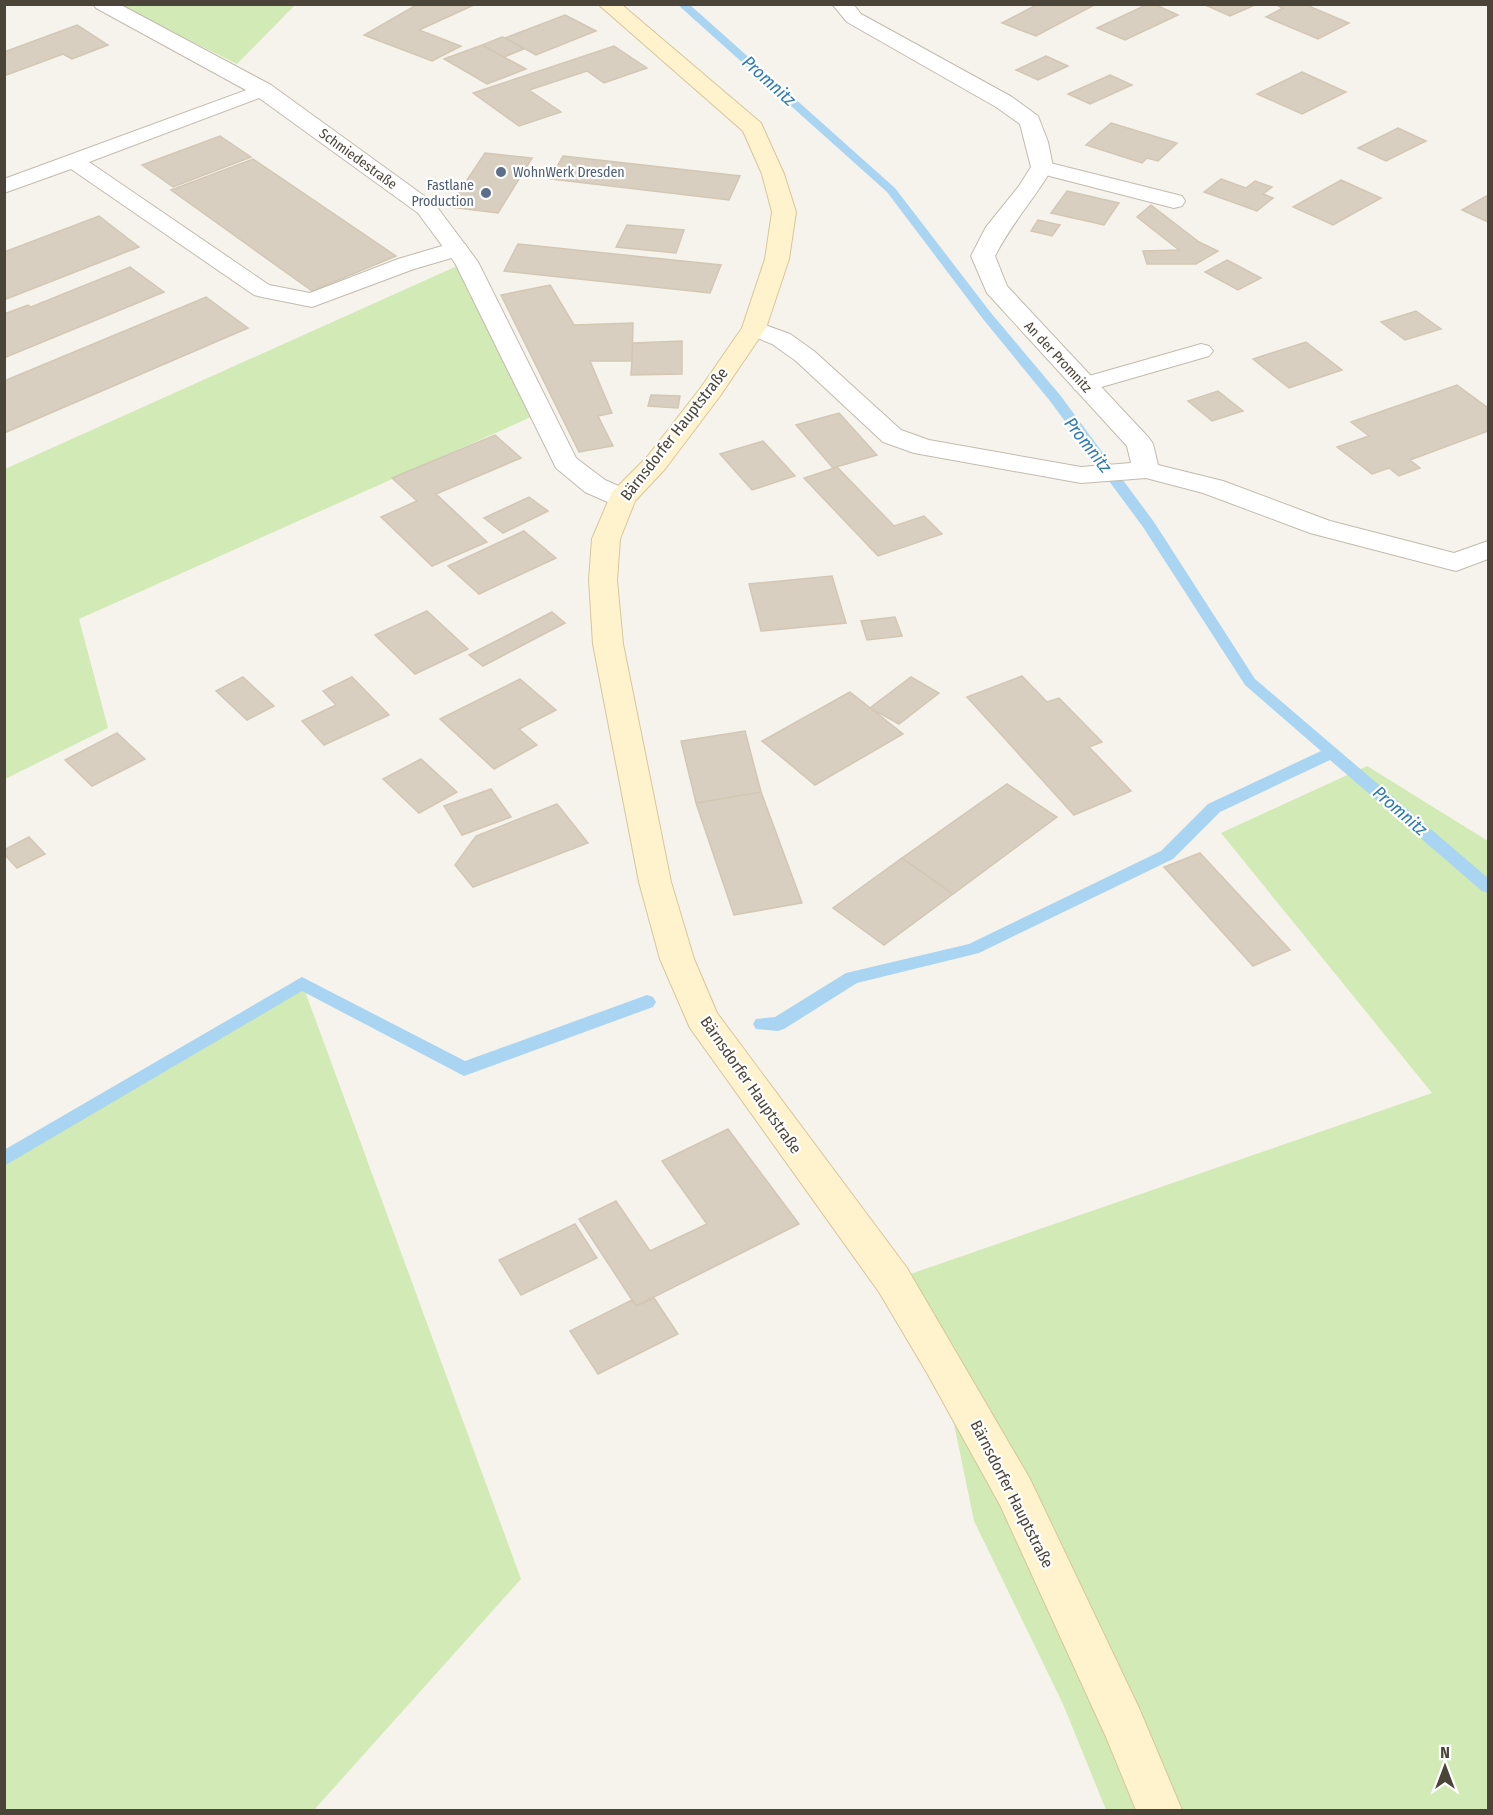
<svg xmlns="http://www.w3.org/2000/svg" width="1493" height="1815" font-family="'Fira Sans Condensed',sans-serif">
  <rect width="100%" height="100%" fill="#f6f3ec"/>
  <!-- green -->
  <path fill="#d2eab5" d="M117 4 295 5 237 64Z
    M466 262 507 342 531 417 79 619 108 728 5 779V469Z
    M1367 766 1488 841V1810H1106L1063 1704 974 1521 941 1361 893 1280 1432 1093 1221 833Z
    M302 983 521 1579 314 1810H5V1159Z"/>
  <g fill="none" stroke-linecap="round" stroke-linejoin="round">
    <!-- stream -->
    <path fill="#a9d4f2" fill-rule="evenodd" d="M677 4H689L895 188 991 313 1060 395 1154 522 1255 679 1488 878V893L1482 891 1330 760 1220 812 1173 859 979 953 857 983 784 1029 778 1031 756 1029 753 1024 756 1019 775 1017 846 973 969 944 1161 851 1208 804 1321 751 1245 685 1143 527 1050 401 983 319 887 192Z
      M302 977 465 1061 647 995 653 997 656 1002 653 1007 464 1076 302 991 4 1166V1150Z"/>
  </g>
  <!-- building -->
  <path fill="#d8cfc1" stroke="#d3c7b4" stroke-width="1.5" d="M418 4H476L419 30 461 46 432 61 364 35Z
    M1038 4H1096L1036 36 1002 23Z
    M1148 4H1154L1178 15 1125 40 1097 28Z
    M1203 4H1257L1230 16Z
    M1274 4H1304L1349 23 1318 39 1266 17 1283 8Z
    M565 15 596 31 536 55 505 38Z
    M77 25 108 45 72 59 63 54 4 76V52Z
    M502 37 505 38 524 49 504 57 482 45Z
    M482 45 526 69 487 84 444 59Z
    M614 46 647 68 604 83 587 71 529 90 561 112 519 126 473 93Z
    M1046 56 1068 66 1038 80 1016 70Z
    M1302 72 1346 92 1302 114 1257 94Z
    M1110 75 1132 85 1090 104 1068 94Z
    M1111 123 1177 143 1158 161 1147 158 1142 163 1086 145Z
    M1398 128 1426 141 1386 161 1358 148Z
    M220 136 251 157 173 187 142 165Z
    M485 153 532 158 498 213 449 207Z
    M563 156 740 176 729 200 550 179Z
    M253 159 396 256 312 291 171 190Z
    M1221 179 1246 188 1255 181 1272 187 1263 194 1273 198 1257 211 1204 192Z
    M1341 180 1381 198 1333 225 1293 207Z
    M1067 191 1119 203 1104 225 1051 213Z
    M1488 195V222L1462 210Z
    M1151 205 1199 242 1218 251 1196 264H1147L1143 251 1179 250 1137 217Z
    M99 216 139 247 4 300V252Z
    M1038 220 1060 225 1052 236 1031 231Z
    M627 225 684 230 676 253 616 247Z
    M518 244 721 265 710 293 504 271Z
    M1227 260 1261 278 1238 290 1205 272Z
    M130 267 164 292 4 358V314L28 305 31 307Z
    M550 285 574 325 633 323 632 361H590L612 413 598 416 613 446 579 452 501 295Z
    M206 297 248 328 4 433V381Z
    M1416 311 1441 329 1405 340 1381 322Z
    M682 341V374L631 375 633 343Z
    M1306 342 1342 370 1289 388 1253 359Z
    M1457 385 1488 408V431L1410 460 1420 468 1399 476 1389 468 1372 474 1337 447 1369 436 1351 422Z
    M1218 391 1243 411 1212 421 1188 401Z
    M651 395 680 396 678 408 648 406Z
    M839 413 877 455 833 468 796 425Z
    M495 435 521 458 436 494 487 542 432 566 381 517 417 501 392 478Z
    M763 441 795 476 752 490 720 454Z
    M837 467 894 526 924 516 942 534 878 556 804 478Z
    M529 497 548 511 503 533 484 518Z
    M524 531 556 558 479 594 448 566Z
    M832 576 846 623 761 631 749 584Z
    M427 611 468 649 415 674 375 635Z
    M552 612 565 623 483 666 469 655Z
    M895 617 902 636 867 640 861 621Z
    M1022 676 1047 702 1059 698 1102 742 1089 747 1131 791 1074 815 967 697Z
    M243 677 274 706 247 720 216 691Z
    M352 677 389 715 324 745 302 721 336 705 323 691Z
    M911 677 939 693 899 724 870 708Z
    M520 679 556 710 519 729 537 745 494 769 440 719Z
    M850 692 903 734 815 785 762 741Z
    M745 731 761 792 696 803 681 741Z
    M117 733 145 759 92 786 65 760Z
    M421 759 457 792 419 813 383 779Z
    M1007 784 1057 817 953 894 902 858Z
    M491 789 511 817 462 835 444 806Z
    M761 792 802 903 734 915 696 803Z
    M557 804 588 843 473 887 455 865 476 836Z
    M29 837 45 854 17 868 4 854V850Z
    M1200 853 1290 950 1253 966 1164 867Z
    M902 858 953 894 884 945 833 908Z
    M728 1129 799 1224 636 1306 579 1219 616 1201 650 1251 707 1224 662 1161Z
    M575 1224 597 1258 521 1295 499 1260Z
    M654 1298 678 1334 598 1374 570 1331 632 1300 636 1306Z"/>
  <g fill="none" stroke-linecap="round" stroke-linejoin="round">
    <defs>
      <path id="service" d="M263 84 270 86 273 90 270 94 89 162 269 285 310 293 398 259 449 244 457 242 465 244 468 249 465 254 414 269 312 307 262 297 254 295 71 169 4 193V179Z
        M1042 161 1182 196 1185 201 1182 206 1174 208 1034 172 1031 167 1034 162Z
        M1201 344 1209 346 1213 351 1209 356 1084 392 1075 390 1072 385 1075 380Z"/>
      <path id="minor" d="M93 4H119L271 85 434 203 478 262 576 458 605 480 632 492 636 498 632 504 622 506 612 504 585 492 556 468 455 263 418 213 255 95 96 8Z
        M832 4H853L861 14 1012 97 1038 116 1048 142 1053 167C1035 198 1011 224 995 256L1007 286 1149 438 1153 444 1158 465 1223 481 1330 521 1454 553 1488 541V559L1456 571 1310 533 1203 493 1146 478 1081 483 914 453 883 442 796 361 772 344 745 333 742 328 745 323 754 321 790 334 814 351 901 430 929 440 1081 467 1131 463 1127 446 987 293 971 256 986 227 1019 186 1031 167 1020 124 996 107 847 22Z"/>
      <path id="secondary" d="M598 4H621L761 123 784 174 796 212 789 259 766 328 720 396 665 469 635 501 620 539 617 580 623 644 671 882 694 959 717 1013 907 1268 1030 1479 1139 1708 1182 1810H1136L1106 1737 1000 1505 927 1373 879 1292 690 1028 660 959 639 882 593 644 589 580 592 539 612 492 647 457 702 386 742 328 765 259 772 212 762 174 743 131Z"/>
    </defs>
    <!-- service casing -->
    <use href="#service" stroke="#c2bbae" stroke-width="2"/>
    <!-- minor casing -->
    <use href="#minor" stroke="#c2bbae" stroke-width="2"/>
    <!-- secondary casing -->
    <use href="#secondary" stroke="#d6c79b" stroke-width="2"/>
    <!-- service -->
    <use href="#service" fill="#fff" fill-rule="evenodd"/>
    <!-- minor -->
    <use href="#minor" fill="#fff" fill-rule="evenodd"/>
    <!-- secondary -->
    <use href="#secondary" fill="#fff3cd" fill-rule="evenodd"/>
  </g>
  <!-- markers -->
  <g fill="#5c6f8a" stroke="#fff" stroke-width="2">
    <circle cx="501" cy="172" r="6"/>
    <circle cx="486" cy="193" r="6"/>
  </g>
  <g text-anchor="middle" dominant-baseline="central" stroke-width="4.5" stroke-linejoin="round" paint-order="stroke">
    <!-- far-street labels -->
    <g font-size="14" fill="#4b4439" stroke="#fff">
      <text transform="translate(358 159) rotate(36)">Schmiedestraße</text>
      <text transform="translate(1058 357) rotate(47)">An der Promnitz</text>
    </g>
    <!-- far-service labels -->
    <g font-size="14" fill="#4e5e75" stroke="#fff" text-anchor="start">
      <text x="513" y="172">WohnWerk Dresden</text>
      <text x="474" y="185" text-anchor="end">Fastlane<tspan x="474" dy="16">Production</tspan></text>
    </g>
    <!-- street labels -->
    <g font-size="16" fill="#4b4439" stroke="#fff">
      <text transform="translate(674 434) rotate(-52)">Bärnsdorfer Hauptstraße</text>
      <text transform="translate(751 1085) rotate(55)">Bärnsdorfer Hauptstraße</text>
      <text transform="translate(1012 1494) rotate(63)">Bärnsdorfer Hauptstraße</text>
    </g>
    <!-- water labels -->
    <g font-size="18" font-style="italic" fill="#2e7ab2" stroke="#fff">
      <text transform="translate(769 81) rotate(42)">Promnitz</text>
      <text transform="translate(1088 445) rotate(52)">Promnitz</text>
      <text transform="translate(1400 811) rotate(41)">Promnitz</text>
    </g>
  </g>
  <!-- border -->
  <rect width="1493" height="1815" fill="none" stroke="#4b4439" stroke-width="12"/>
  <!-- north arrow -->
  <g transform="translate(1445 1767)" stroke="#ffffff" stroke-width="4.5" paint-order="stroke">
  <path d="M0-4.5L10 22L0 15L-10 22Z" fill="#4b4439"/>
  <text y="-9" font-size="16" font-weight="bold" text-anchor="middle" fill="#4b4439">N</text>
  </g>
</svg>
